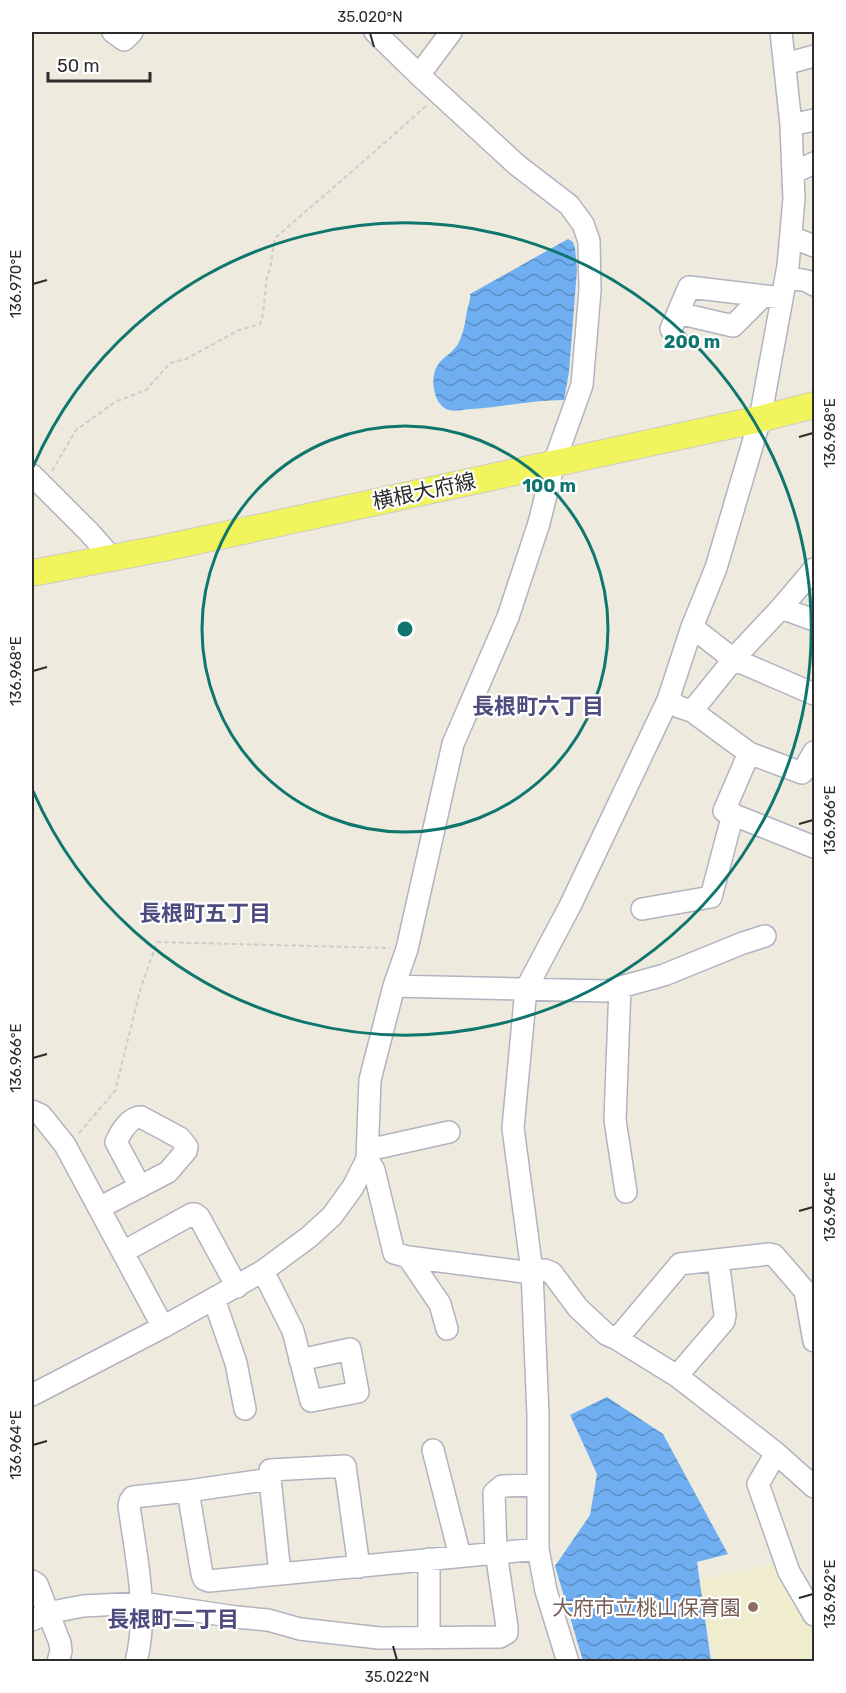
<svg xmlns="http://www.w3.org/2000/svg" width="846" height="1693" font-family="Rubik,'Noto Sans JP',sans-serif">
  <defs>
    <pattern id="water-waves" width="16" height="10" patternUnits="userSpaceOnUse" patternTransform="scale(1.5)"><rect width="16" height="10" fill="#6faef1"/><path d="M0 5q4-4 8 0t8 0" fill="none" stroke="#5b8ec3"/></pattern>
  </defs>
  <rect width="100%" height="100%" fill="#eeebde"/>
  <!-- education -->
  <path fill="#efedcd" d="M778 1563 814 1635V1657L809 1662 715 1661 699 1580Z"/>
  <!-- water -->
  <path fill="url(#water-waves)" d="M568 239 573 242 575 248 577 269 569 372 564 400C533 400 503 407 472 409 465 409 455 412 449 410 447 410 443 407 441 405 432 395 430 373 440 362 446 355 454 352 459 342 464 332 465 322 467 311 468 305 471 300 470 294Z
    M607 1397 663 1434 728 1554 697 1562 711 1661H583L555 1566 590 1515 597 1474 570 1415Z"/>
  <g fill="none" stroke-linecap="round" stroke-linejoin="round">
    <defs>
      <path id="minor" d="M113 32 124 40 132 32
        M785 64 814 56
        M419 75 451 32
        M791 125 814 120
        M793 173 814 163
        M791 237 814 246
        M786 277 807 281 814 285
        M678 313 733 326 763 296
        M671 329 689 287 782 298
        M32 475 89 532 111 557
        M781 608 814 620
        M692 627 733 659 814 694
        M668 700 679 707 692 711 738 654 781 608 814 569
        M692 711 749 753 802 773 814 752
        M749 753 724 811 814 847
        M642 909 711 897 733 814
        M394 986 606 991 664 975 743 943 765 936
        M620 987 615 1120 626 1192
        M32 1111 41 1115 65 1145 163 1327
        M368 1150 449 1132
        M367 1159 374 1170 394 1253 408 1257 524 1272 545 1270 552 1273 578 1308 606 1334 617 1339 677 1376 776 1453 814 1487
        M99 1208 168 1172 186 1151 187 1147 180 1138 141 1117C129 1117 121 1132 116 1142L140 1187
        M123 1252 192 1214H195L199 1217 237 1287
        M408 1257 440 1304 447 1329
        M263 1271 293 1331 311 1401 358 1392 350 1349 300 1360
        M214 1299 236 1363 245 1409
        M617 1339 680 1264 769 1254 774 1255 805 1291 814 1341
        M677 1376 724 1321 725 1315 718 1260
        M32 1395 163 1327 263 1271 309 1237 332 1216 353 1187 367 1159 370 1080 394 986 407 949 453 744 508 617 539 523 554 463 582 385 590 290 589 241 583 224 569 205 517 165 419 75 375 32
        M433 1450 460 1556
        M776 1453 758 1484 789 1572 814 1615
        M270 1479V1470L345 1466 359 1567
        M280 1574 538 1549
        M32 1581 37 1584 60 1643 61 1651 58 1662
        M32 1620 47 1613 83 1606 142 1603 236 1617 268 1620 300 1629 379 1638 500 1637 507 1633V1627L496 1552 494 1493 502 1486 538 1485
        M429 1637V1559
        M136 1662C149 1611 136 1557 129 1506L130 1501 133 1497 188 1491 270 1479 280 1574 209 1581 204 1579 202 1574 188 1491
        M568 1662 546 1591 538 1549V1415L532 1271 513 1128 526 989 570 906 668 700 692 627 716 568 760 419 788 266 794 199 791 125 781 32"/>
      <path id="major" d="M32 573 164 548 760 419 814 405"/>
    </defs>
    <!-- minor casing -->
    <use href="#minor" stroke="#b2b2c0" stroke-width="24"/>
    <!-- major casing -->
    <use href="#major" stroke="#ccc" stroke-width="28"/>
    <!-- path -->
    <path stroke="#ccc" stroke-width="2" stroke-dasharray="4.5 3" stroke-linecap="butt" d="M52 471 76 430 115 402 146 390 170 363 186 359 239 330 260 324 263 314 267 275 270 270 275 238 372 154 426 106
      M79 1133 115 1091 141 987 157 942 390 948"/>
    <!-- minor -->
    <use href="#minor" stroke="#fff" stroke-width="21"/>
    <!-- major -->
    <use href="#major" stroke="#f1f45d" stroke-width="26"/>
  </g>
  <!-- ticks -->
  <path fill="none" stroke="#2c2c2c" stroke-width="2" d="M370 33 374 47M33 284 47 280M799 437 813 433M33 671 47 667M799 824 813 820M33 1058 47 1054M799 1211 813 1207M33 1445 47 1441M799 1598 813 1594M393 1646 397 1660"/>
  <!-- distance rings -->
  <g fill="none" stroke="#0f766e" stroke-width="3">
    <circle cx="405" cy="629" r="203"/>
    <path d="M33 467A406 406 0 1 1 33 791"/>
  </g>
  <!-- markers -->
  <circle fill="#8d6e63" stroke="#fff" stroke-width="2" cx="753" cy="1607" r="6"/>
  <g text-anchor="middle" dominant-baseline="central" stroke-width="4.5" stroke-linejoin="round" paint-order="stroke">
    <!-- street labels -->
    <g font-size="21" fill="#2c2c2c" stroke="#fff">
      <text transform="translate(424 491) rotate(-12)">横根大府線</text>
    </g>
    <!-- education labels -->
    <g font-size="21" fill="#785e54" stroke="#fff" text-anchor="end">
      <text x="741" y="1607">大府市立桃山保育園</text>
    </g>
    <!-- neighbourhood labels -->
    <g font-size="22" font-weight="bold" fill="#4e4b7e" stroke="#fff">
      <text x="538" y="706">長根町六丁目</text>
      <text x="205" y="913">長根町五丁目</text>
      <text x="173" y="1619">長根町二丁目</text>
    </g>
  </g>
  <circle cx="405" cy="629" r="9" fill="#0f766e" stroke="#fff" stroke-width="3"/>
  <g font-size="18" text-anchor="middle" font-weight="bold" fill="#0f766e" stroke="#fff" stroke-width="4.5" stroke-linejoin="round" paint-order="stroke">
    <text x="692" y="348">200 m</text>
    <text x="549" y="492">100 m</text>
  </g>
  <!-- border -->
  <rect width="846" height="1693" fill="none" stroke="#ffffff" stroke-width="66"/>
  <!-- scale -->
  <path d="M48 72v9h102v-9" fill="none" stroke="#2c2c2c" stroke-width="3"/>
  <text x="57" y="72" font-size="18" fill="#2c2c2c" stroke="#ffffff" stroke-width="4.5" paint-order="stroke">50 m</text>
  <rect x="33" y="33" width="780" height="1627" fill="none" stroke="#2c2c2c" stroke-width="2"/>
  <g font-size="15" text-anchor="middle" fill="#2c2c2c">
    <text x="370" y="22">35.020°N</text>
    <text transform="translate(16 284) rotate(-90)" y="5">136.970°E</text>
    <text transform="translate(830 433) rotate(-90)" y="5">136.968°E</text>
    <text transform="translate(16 671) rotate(-90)" y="5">136.968°E</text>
    <text transform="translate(830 820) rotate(-90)" y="5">136.966°E</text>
    <text transform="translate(16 1058) rotate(-90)" y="5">136.966°E</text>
    <text transform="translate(830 1207) rotate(-90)" y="5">136.964°E</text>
    <text transform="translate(16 1445) rotate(-90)" y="5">136.964°E</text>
    <text transform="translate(830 1594) rotate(-90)" y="5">136.962°E</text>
    <text x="397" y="1682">35.022°N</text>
  </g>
</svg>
